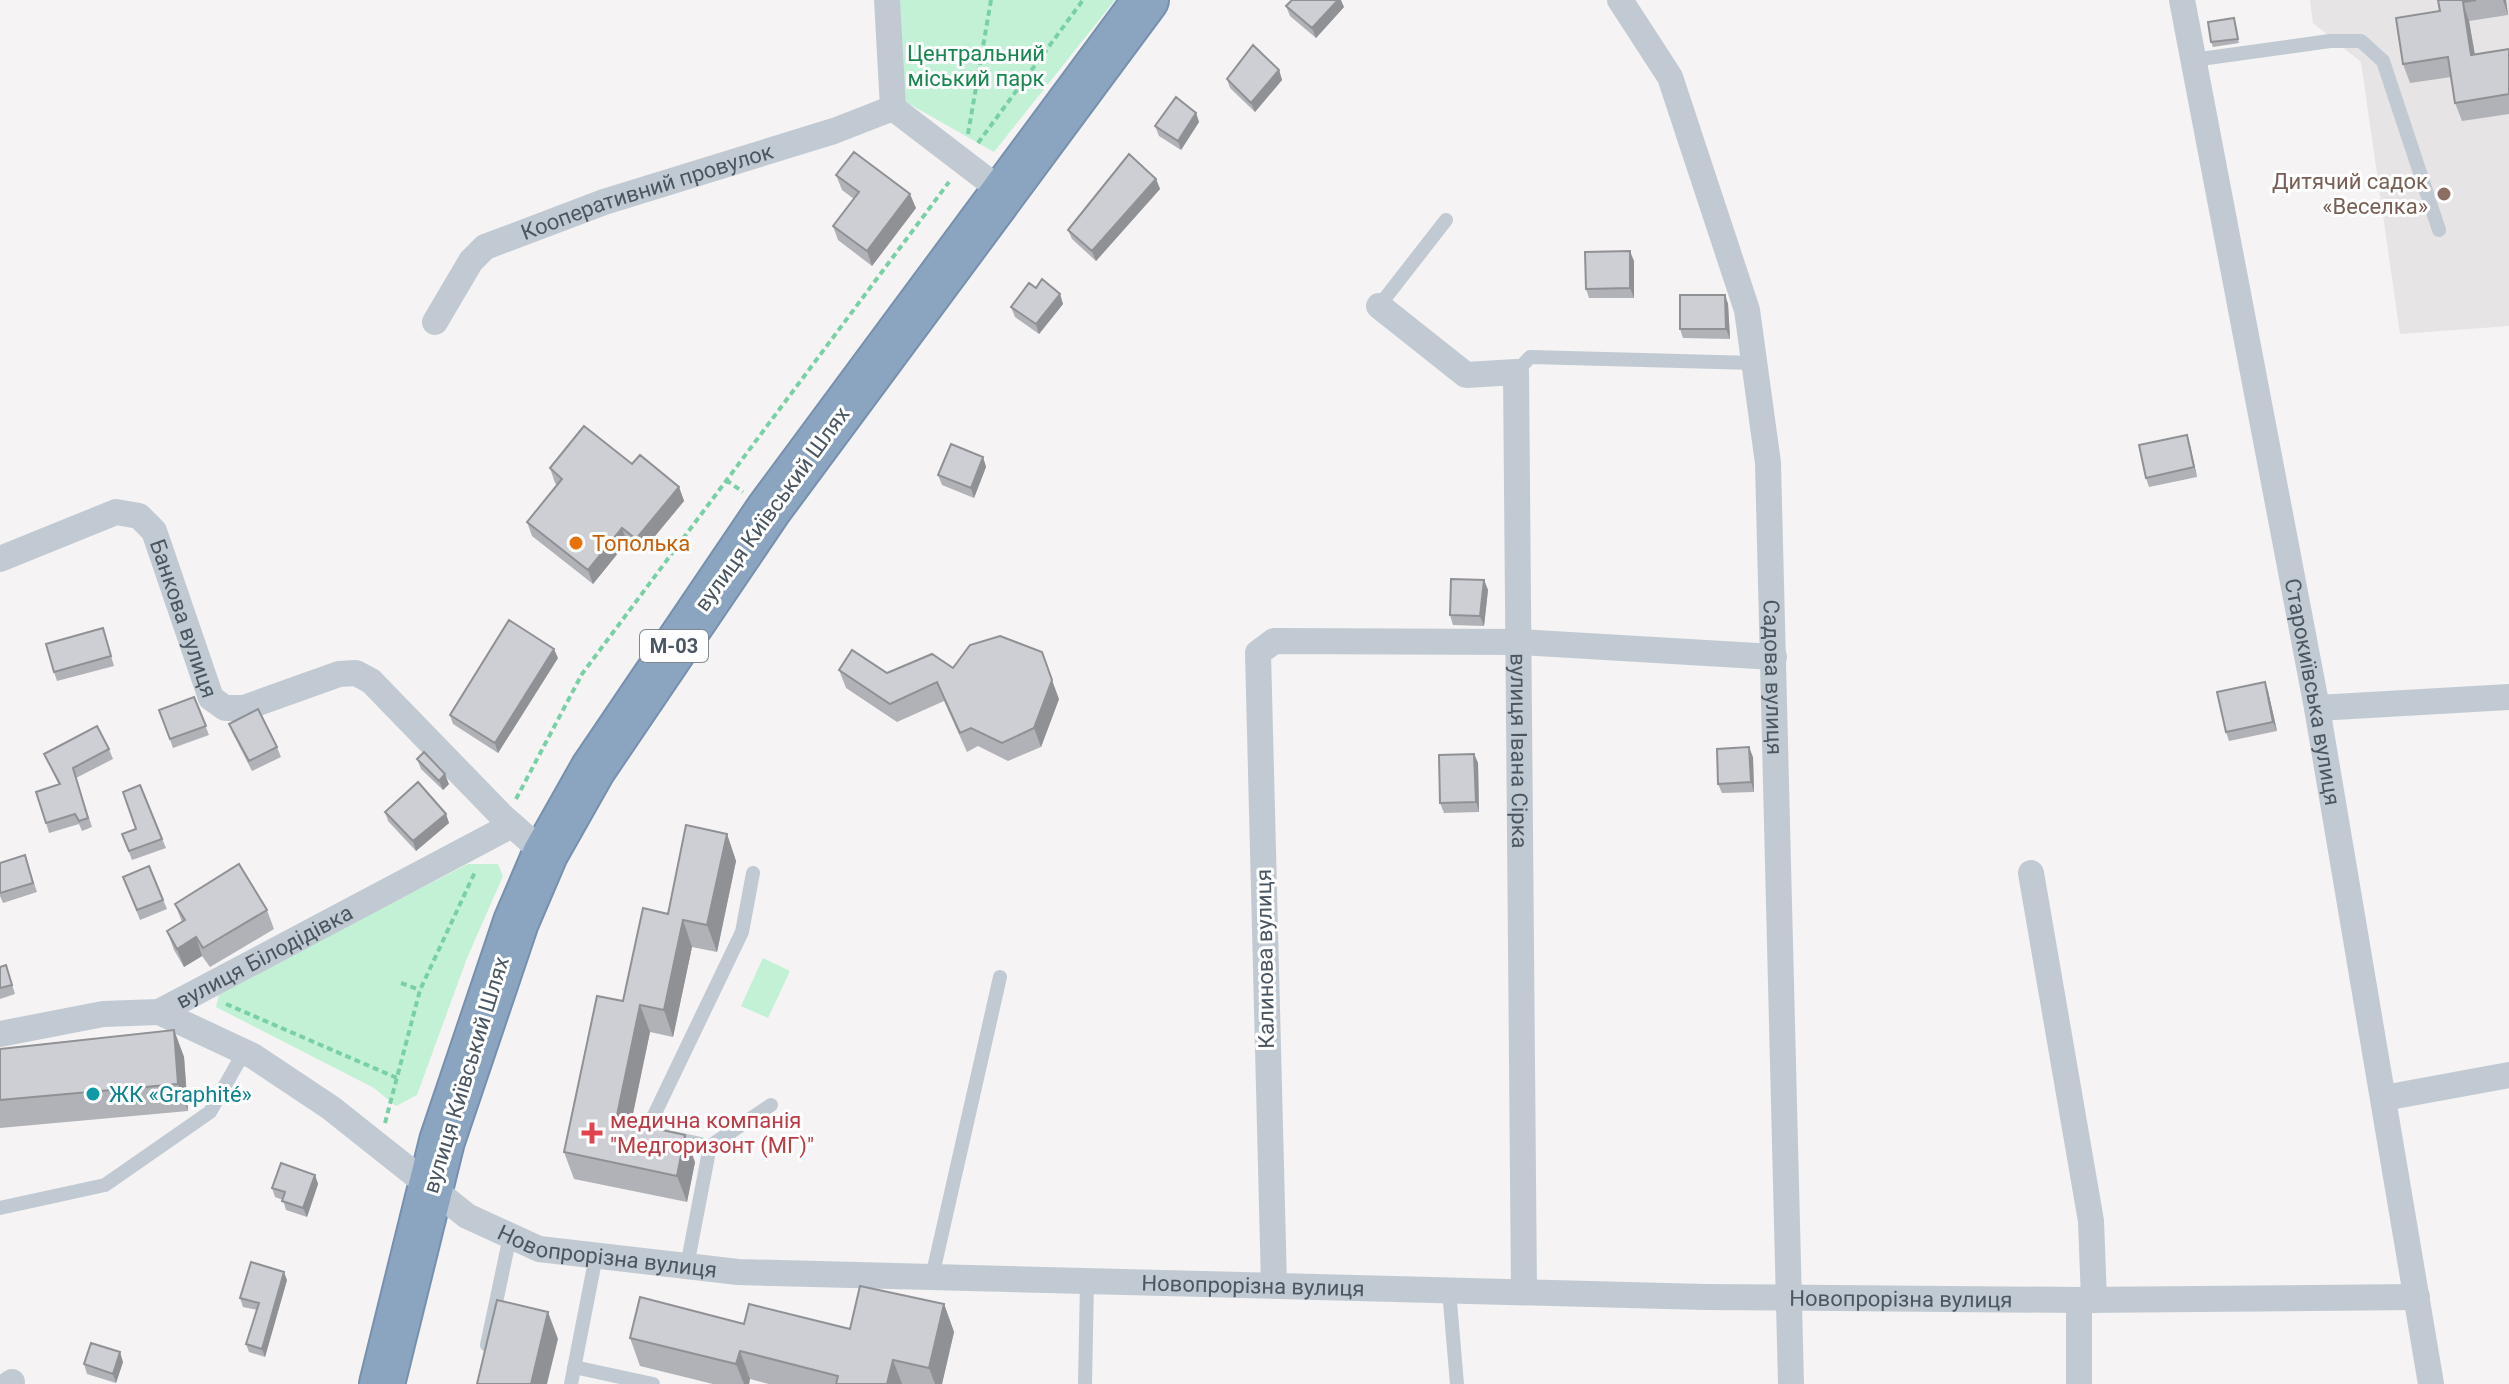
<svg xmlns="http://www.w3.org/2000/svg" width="2509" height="1384" font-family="Roboto,sans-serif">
  <rect width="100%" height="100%" fill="#f5f3f3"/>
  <!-- education -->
  <path fill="#e6e4e5" d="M2310 0H2509V326L2400 334 2361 62 2313 23Z"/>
  <!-- green -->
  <path fill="#c3f1d5" d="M898 0H1115L994 152 904 101Z
    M468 864H498L503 876 467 958 417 1095 396 1106 374 1088 216 1007 220 991Z
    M763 958 790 971 768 1018 741 1006Z"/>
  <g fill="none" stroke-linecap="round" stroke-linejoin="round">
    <defs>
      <path id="highway" d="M382 1384 442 1141 516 922 545 854 593 769 769 509 1146 0"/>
    </defs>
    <!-- highway casing -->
    <use href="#highway" stroke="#7690ad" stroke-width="48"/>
    <!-- path -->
    <path stroke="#7ad0a6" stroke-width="4" stroke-dasharray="6 4" stroke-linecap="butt" d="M968 134 991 0
      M978 143 1083 0
      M726 480 743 492
      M516 799 582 674 949 182
      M401 983 420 990
      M226 1004 397 1078
      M385 1123 420 990 475 872"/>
    <!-- lane -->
    <path stroke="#c1cad2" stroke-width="14" d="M2193 60 2330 41H2361L2383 61 2439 230
      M1379 306 1446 220
      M1516 372 1530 357 1755 363
      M710 1146 771 1105
      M0 1208 105 1185 210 1112 244 1052
      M687 1266 710 1146 646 1132 742 932 753 873
      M932 1277 1000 977
      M1449 1290 1457 1384
      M487 1345 510 1236
      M574 1367 653 1384
      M571 1384 596 1256
      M1085 1384 1087 1281"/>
    <!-- street -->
    <g stroke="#c1cad2" stroke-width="26">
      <path d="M887 0 893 108 995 186 1000 201"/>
      <path id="s1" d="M1620 0 1670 77 1747 310 1768 463 1791 1384"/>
      <path id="s2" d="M2182 0 2317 708 2431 1384"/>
      <path id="s3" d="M1379 306 1466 375 1516 372 1524 1292"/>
      <path id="s4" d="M435 322 471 261 485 247 604 202 834 131 893 108"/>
      <path id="s5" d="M0 559 116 512 139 516 154 531 211 698 225 708H244L339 674 356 673 371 681 502 816 545 854"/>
      <path d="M2317 708 2509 697"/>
      <path d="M2031 873 2091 1221 2094 1300"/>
      <path id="s6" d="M159 1012 253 1056 331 1108 467 1216 539 1249 738 1272 1704 1297 2079 1300 2417 1297"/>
      <path id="s7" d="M0 1034 103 1014 159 1012 512 825"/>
      <path d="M2384 1098 2509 1075"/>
      <path d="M1274 1285 1258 653 1274 641 1518 642 1774 657"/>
      <path d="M2079 1300V1384"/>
      <path d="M9 1384 12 1382"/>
    </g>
    <!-- highway -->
    <use href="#highway" stroke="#8ba5c1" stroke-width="44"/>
  </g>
  <!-- wall -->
  <path fill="#b0b2b7" d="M2438 0H2506L2508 15 2469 21 2475 54 2509 49V114L2462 121 2455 103 2451 77 2410 83 2403 64 2440 11Z
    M1286 6 1344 7 1316 38 1290 16Z
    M2234 18 2239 43 2213 47 2211 42Z
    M1279 70 1282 80 1255 112 1230 88 1227 79Z
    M1196 113 1199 122 1181 150 1159 136 1155 126Z
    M836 175 916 208 872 266 838 240 833 226 854 199 842 190Z
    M1156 179 1160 189 1096 261 1072 239 1068 230Z
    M1634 261V298H1589L1586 289Z
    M1036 288 1060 294 1063 304 1039 334 1015 317 1011 307Z
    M1725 295 1728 304 1730 339 1683 338 1680 329Z
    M2190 445 2197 477 2149 487 2146 478Z
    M983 457 986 467 974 498 942 485 938 475Z
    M632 464 679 487 684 501 641 553 627 542 593 584 532 536 527 522 557 485 555 483 550 468Z
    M1484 580 1488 590 1484 626 1453 625 1450 615Z
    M103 628 114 666 57 681 54 672Z
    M558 658 498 753 453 724 450 715Z
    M953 668 1059 699 1041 747 1008 761 978 746 967 752 944 701 897 722 846 688 839 670 887 673Z
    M2268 691 2277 731 2229 741 2226 732Z
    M194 697 209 735 173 748 159 710Z
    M229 724 277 747 281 757 252 771 233 734Z
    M109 749 113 759 76 778 92 827 82 831 79 824 49 833 46 823 59 785 44 754Z
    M1474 754 1478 763 1479 812 1444 813 1440 803Z
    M1753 757 1754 792 1722 793 1718 784Z
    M417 759 449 784 443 790 421 769Z
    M140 785 166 848 132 860 122 834 136 829Z
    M385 812 446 814 449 823 416 851 388 821Z
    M727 834 736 861 717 952 692 947 673 1037 650 1032 631 1123 695 1162 687 1202 574 1179 564 1152 668 914Z
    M25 855 37 892 3 903 0 896V863Z
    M149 866 167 909 140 920 123 877Z
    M175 904 267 910 274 929 210 967 202 956 184 967 174 950 167 931 182 922Z
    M6 965 15 994 0 999V967Z
    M174 1030 184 1057 188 1111 0 1128V1049Z
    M315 1175 318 1184 307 1217 286 1210 283 1200 275 1197 272 1188Z
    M287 1280 265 1357 249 1352 246 1344 257 1310 243 1307 240 1298Z
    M944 1304 954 1332 942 1384H769L750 1379 749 1384H713L640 1366 630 1338 744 1324 850 1329Z
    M123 1362 116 1383 87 1374 84 1364Z"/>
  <!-- shaded-wall -->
  <path fill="#909195" d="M1338 0H1341L1344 7 1316 38 1312 28Z
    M2503 0H2506L2508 15Z
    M2463 2 2469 21 2478 74 2471 55Z
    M1279 70 1282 80 1255 112 1251 103Z
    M1196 113 1199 122 1181 150 1178 141Z
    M1156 179 1160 189 1096 261 1092 251Z
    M910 194 916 208 872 266 867 251Z
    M1630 251 1634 261V298L1630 288Z
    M1060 294 1063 304 1039 334 1036 324Z
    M1725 295 1728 304 1730 339 1726 329Z
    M2187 435 2190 445 2197 477 2194 467Z
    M983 457 986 467 974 498 971 488Z
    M679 487 684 501 641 553 636 539Z
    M622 528 627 542 593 584 588 570Z
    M1484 580 1488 590 1484 626 1480 616Z
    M554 649 558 658 498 753 495 743Z
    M1052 680 1059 699 1041 747 1034 728Z
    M2265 682 2268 691 2277 731 2273 722Z
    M1749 747 1753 757 1754 792 1751 782Z
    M1474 754 1478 763 1479 812 1476 802Z
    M445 774 449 784 443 790 439 781Z
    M446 814 449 823 416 851 413 841Z
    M727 834 736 861 717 952 707 925Z
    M683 920 692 947 673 1037 664 1010Z
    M196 937 202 956 184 967 177 949Z
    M640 1005 650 1032 626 1147 616 1120Z
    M174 1030 184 1057 188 1111 178 1084Z
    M685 1135 695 1162 687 1202 677 1176Z
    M315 1175 318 1184 307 1217 303 1208Z
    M284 1272 287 1280 265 1357 262 1349Z
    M944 1304 954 1332 942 1384H935L929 1368Z
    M548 1312 558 1339 547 1384H531Z
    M740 1351 750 1379 749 1384H744L736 1364Z
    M120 1352 123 1362 116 1383 113 1374Z
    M893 1360 902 1384H887Z"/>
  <!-- building -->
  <path fill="#cdcfd5" stroke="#909195" stroke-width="2" d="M1292 0H1338L1312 28 1286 6Z
    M2438 0H2476L2463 2 2471 55 2509 49V94L2455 103 2448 57 2403 64 2396 18 2440 11Z
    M2234 18 2238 39 2211 42 2208 22Z
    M1253 45 1279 70 1251 103 1227 79Z
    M1176 97 1196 113 1178 141 1155 126Z
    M854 152 910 194 867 251 833 226 859 192 836 175Z
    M1129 154 1156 179 1092 251 1068 230Z
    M1630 251V288L1586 289 1585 252Z
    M1042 279 1060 294 1036 324 1011 307 1029 283 1036 288Z
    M1680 295H1725L1726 329H1680Z
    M584 426 632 464 640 455 679 487 636 539 622 528 588 570 527 522 562 479 550 468Z
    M2187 435 2194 467 2146 478 2139 445Z
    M951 444 983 457 971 488 938 475Z
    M1451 579 1484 580 1480 616 1450 615Z
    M509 620 554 649 495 743 450 715Z
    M103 628 111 656 54 672 46 644Z
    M1000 636 1042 652 1052 680 1034 728 1002 743 971 728 960 733 937 682 890 704 839 670 852 650 887 673 932 654 953 668 970 645Z
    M2265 682 2273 722 2226 732 2217 692Z
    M194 697 206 726 170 739 159 710Z
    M258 709 277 747 249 761 229 724Z
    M97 726 109 749 73 768 88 818 79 821 75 814 46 823 36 792 60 784 44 754Z
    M1749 747 1751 782 1718 784 1717 749Z
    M424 752 445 774 439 781 417 759Z
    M1474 754 1476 802 1440 803 1439 755Z
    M418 782 446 814 413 841 385 812Z
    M140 785 162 839 129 851 122 834 136 829 123 792Z
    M686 825 727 834 707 925 683 920 664 1010 640 1005 616 1120 685 1135 677 1176 564 1152 597 996 623 1001 643 908 668 914Z
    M25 855 33 883 0 893V863Z
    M239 864 267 910 203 948 196 937 177 949 167 931 185 920 175 904Z
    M149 866 163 900 137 910 123 877Z
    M6 965 12 985 0 988V967Z
    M174 1030 178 1084 0 1100V1049Z
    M281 1163 315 1175 303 1208 282 1201 285 1192 272 1188Z
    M251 1262 284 1272 262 1349 246 1344 259 1303 240 1298Z
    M860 1286 944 1304 929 1368 893 1360 887 1384H836L838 1376 740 1351 736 1364 630 1338 640 1297 744 1324 749 1304 850 1329Z
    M497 1300 548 1312 531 1384H477Z
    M91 1343 120 1352 113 1374 84 1364Z"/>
  <!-- markers -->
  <circle fill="#8d6e63" stroke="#fff" stroke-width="3" cx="2444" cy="194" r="8"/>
  <circle fill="#e8710a" stroke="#fff" stroke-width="3" cx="576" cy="543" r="8"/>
  <circle fill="#0f9aa8" stroke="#fff" stroke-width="3" cx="93" cy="1094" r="8"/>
  <path fill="#e0444e" stroke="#fff" stroke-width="3" d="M588 1121h8v8h8v8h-8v8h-8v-8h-8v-8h8z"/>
  <g text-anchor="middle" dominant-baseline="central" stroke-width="6" stroke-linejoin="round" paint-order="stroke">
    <!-- shield labels -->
    <rect fill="#fff" stroke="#808990" stroke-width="2" x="640" y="630" width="68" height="32" rx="6"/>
    <g font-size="20" font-weight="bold" fill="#4a5661">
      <text x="674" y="646">М-03</text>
    </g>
    <!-- park labels -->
    <g font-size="22" fill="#17864f" stroke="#fff">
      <text x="976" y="53">Центральний<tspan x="976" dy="25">міський парк</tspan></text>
    </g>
    <!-- education labels -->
    <g font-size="22" fill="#785e54" stroke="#fff" text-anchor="end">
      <text x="2428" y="181">Дитячий садок<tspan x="2428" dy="25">«Веселка»</tspan></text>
    </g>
    <!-- street labels -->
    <g font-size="22" fill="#4a5661" stroke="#fff">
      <text stroke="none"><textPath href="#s4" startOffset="262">Кооперативний провулок</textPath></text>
      <text transform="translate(772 509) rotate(-54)">вулиця Київський Шлях</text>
      <text stroke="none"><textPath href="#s5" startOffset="262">Банкова вулиця</textPath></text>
      <text stroke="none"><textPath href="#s1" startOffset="706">Садова вулиця</textPath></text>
      <text stroke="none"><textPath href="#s2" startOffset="704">Старокиївська вулиця</textPath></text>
      <text stroke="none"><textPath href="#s3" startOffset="540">вулиця Івана Сірка</textPath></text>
      <text stroke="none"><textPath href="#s7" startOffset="280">вулиця Білодідівка</textPath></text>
      <text transform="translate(1265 959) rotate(-91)">Калинова вулиця</text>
      <text transform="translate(466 1075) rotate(-73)">вулиця Київський Шлях</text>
      <text stroke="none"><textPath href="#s6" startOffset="518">Новопрорізна вулиця</textPath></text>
      <text stroke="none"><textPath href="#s6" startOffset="1166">Новопрорізна вулиця</textPath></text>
      <text stroke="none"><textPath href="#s6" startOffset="1814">Новопрорізна вулиця</textPath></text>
    </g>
    <!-- food labels -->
    <g font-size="22" fill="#c56008" stroke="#fff" text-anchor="start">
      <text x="592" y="543">Тополька</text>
    </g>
    <!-- culture labels -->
    <g font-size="22" fill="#0d838f" stroke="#fff" text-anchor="start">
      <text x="109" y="1094">ЖК «Graphité»</text>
    </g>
    <!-- health labels -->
    <g font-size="22" fill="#be3a42" stroke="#fff" text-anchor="start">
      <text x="610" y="1120">медична компанія<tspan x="610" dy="25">"Медгоризонт (МГ)"</tspan></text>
    </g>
  </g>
</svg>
